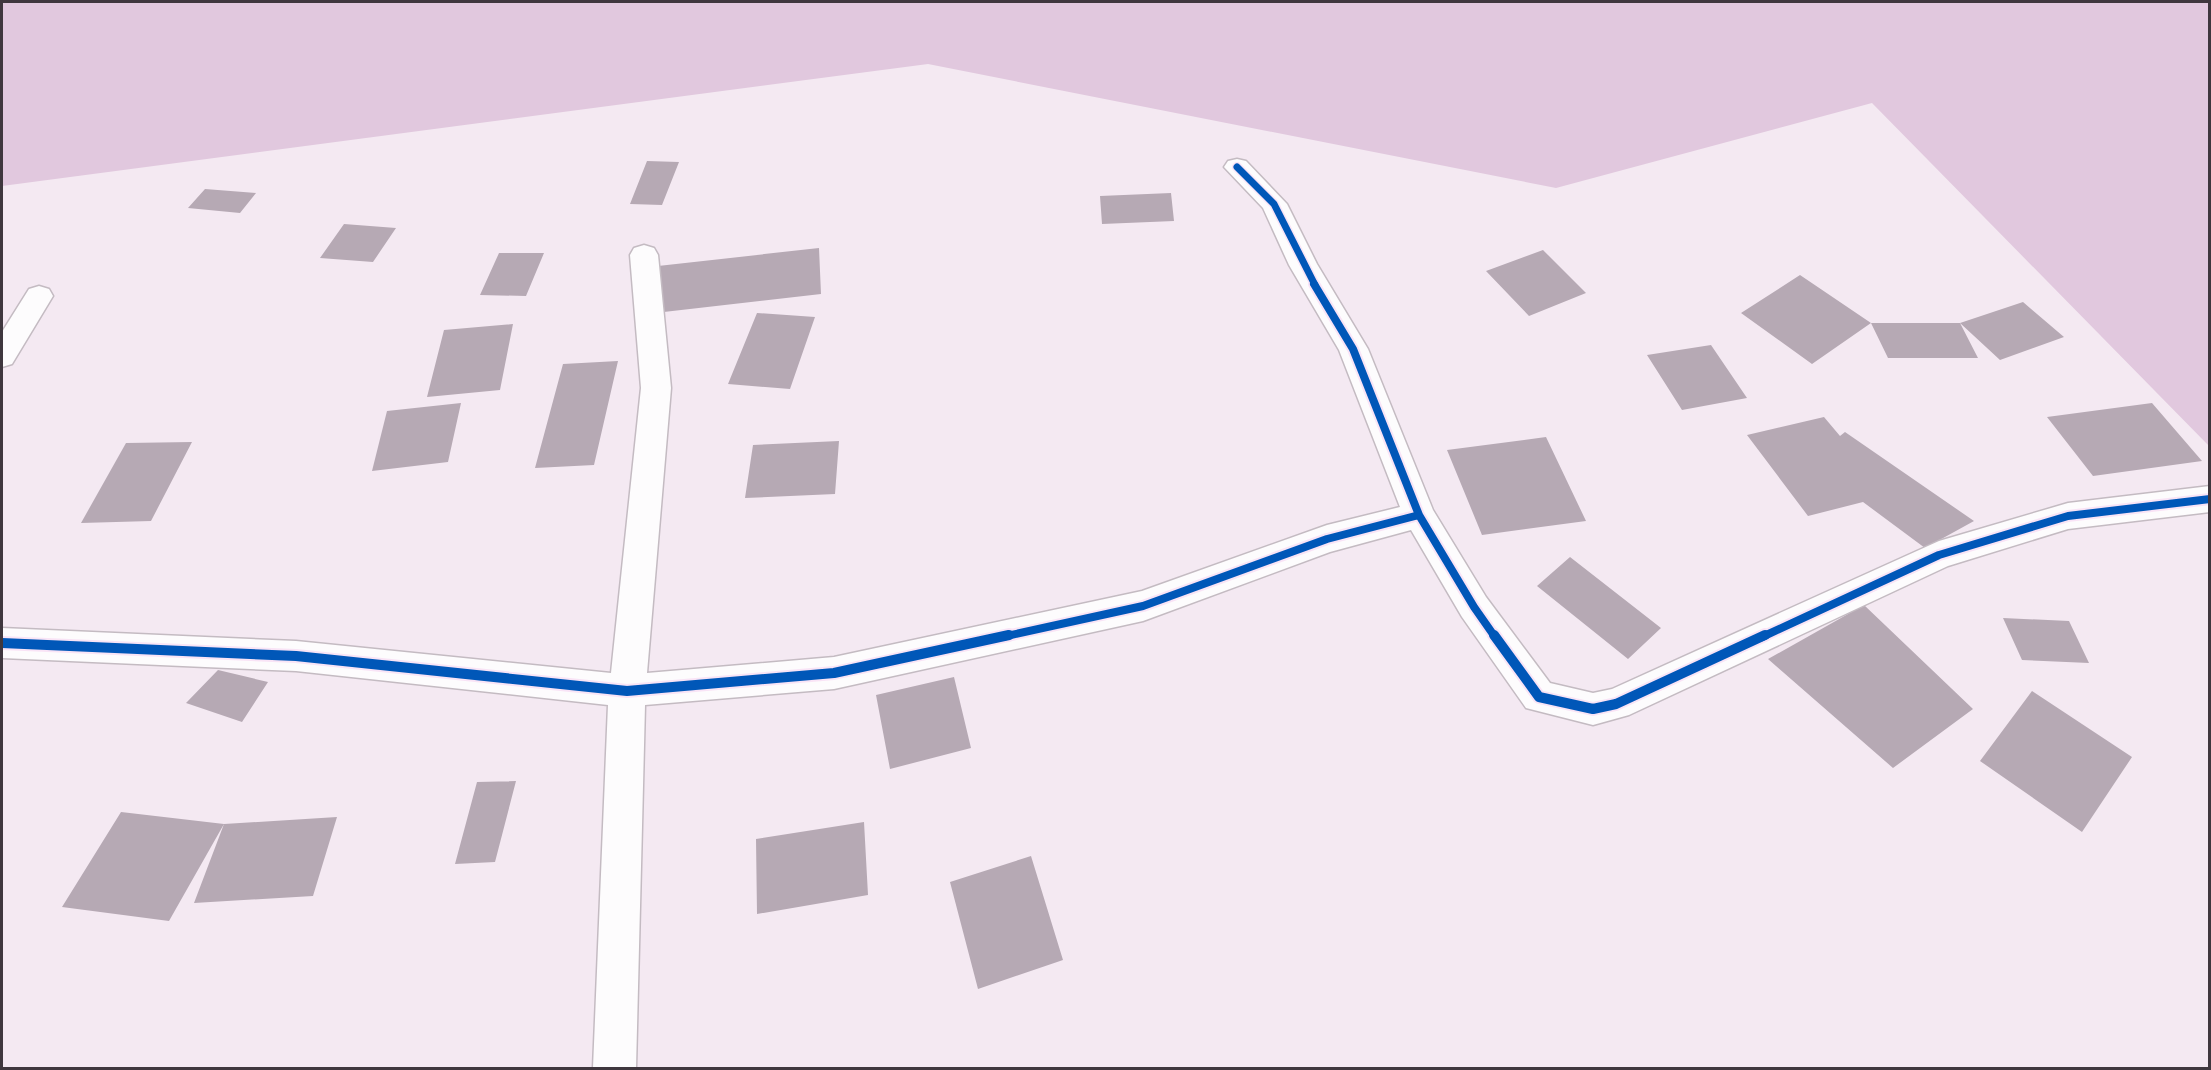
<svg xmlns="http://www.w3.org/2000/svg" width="2211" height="1070" font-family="'Golos Text',sans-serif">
  <rect width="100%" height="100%" fill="#f4e9f2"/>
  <!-- green -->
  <path fill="#e1c8de" d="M2 2H2209V446L1872 103 1556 188 928 64 2 186Z"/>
  <!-- building -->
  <path fill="#b6a9b4" d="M647 161 679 162 662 205 630 204Z
    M205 189 256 193 240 213 188 208Z
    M1171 193 1174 221 1102 224 1100 196Z
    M344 224 396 228 373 262 320 258Z
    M819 248 821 294 655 313 658 266Z
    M1543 250 1586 293 1529 316 1486 271Z
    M499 253H544L526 296 480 295Z
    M1800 275 1871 323H1960L2023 302 2064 337 2000 360 1960 323 1978 358H1888L1871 323 1812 364 1741 313Z
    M757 313 815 317 790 389 728 384Z
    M513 324 500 390 427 397 444 330Z
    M1711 345 1747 398 1682 410 1647 355Z
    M618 361 594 465 535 468 563 364Z
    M461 403 448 462 372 471 387 411Z
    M2152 403 2202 461 2093 476 2047 417Z
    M1824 417 1840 436 1845 432 1974 521 1925 548 1863 502 1808 516 1747 435Z
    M1546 437 1586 521 1482 535 1447 450Z
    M839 441 835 494 745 498 753 445Z
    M192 442 151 521 81 523 126 443Z
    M1570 557 1661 628 1628 659 1537 586Z
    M1864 605 1973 709 1893 768 1768 659Z
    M2003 618 2069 621 2089 663 2022 660Z
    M218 670 268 682 242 722 186 703Z
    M954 677 971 748 890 769 876 695Z
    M2032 691 2132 757 2082 832 1980 761Z
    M516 781 495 862 455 864 477 782Z
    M121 812 224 824 337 817 313 896 194 903 224 824 169 921 62 907Z
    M864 822 868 895 757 914 756 839Z
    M1031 856 1063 960 978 989 950 882Z"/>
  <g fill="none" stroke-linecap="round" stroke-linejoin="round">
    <defs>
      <path id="street" d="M1237 159 1246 161 1287 204 1317 264 1368 349 1433 510 1486 597 1550 683 1593 693 1612 689 1939 541 2068 503 2210 486V512L2068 529 1948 566 1629 715 1593 725 1526 708 1462 617 1411 530 1330 552 1143 621 834 689 645 705 636 1068H593L608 705 296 671 2 658V628L296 641 611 673 641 388 630 255 634 248 644 245 654 248 658 255 671 388 647 673 834 657 1142 591 1327 525 1400 507 1339 350 1289 265 1263 208 1224 167 1228 161Z
        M39 286 49 289 53 296 12 364 2 367V332L29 289Z"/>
    </defs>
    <!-- street casing -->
    <use href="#street" stroke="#c4bbc2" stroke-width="3"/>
    <!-- street -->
    <use href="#street" fill="#fdfcfd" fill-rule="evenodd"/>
    <defs>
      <path id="cycleway-far2" d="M1237 167 1274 204 1315 285"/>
      <path id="cycleway-far1" d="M1314 284 1353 349 1419 515 1474 607 1495 637
        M1002 637 1143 606 1327 539 1419 515
        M1762 637 1939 555 2068 516 2210 499"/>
      <path id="cycleway" d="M1494 635 1539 697 1593 709 1616 704 1765 635
        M2 643 296 656 627 691 834 673 1009 635"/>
    </defs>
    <!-- cycleway-far2 casing -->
    <use href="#cycleway-far2" stroke="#f9e4f6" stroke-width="10"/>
    <!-- cycleway-far1 casing -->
    <use href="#cycleway-far1" stroke="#f9e4f6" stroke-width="12"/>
    <!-- cycleway casing -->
    <use href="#cycleway" stroke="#f9e4f6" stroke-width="14"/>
    <!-- cycleway-far2 -->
    <use href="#cycleway-far2" stroke="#0057b8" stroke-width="7"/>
    <!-- cycleway-far1 -->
    <use href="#cycleway-far1" stroke="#0057b8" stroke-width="8"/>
    <!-- cycleway -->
    <use href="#cycleway" stroke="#0057b8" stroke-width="10"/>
  </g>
  <!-- border -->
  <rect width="2211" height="1070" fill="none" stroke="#3f373e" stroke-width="6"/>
</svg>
